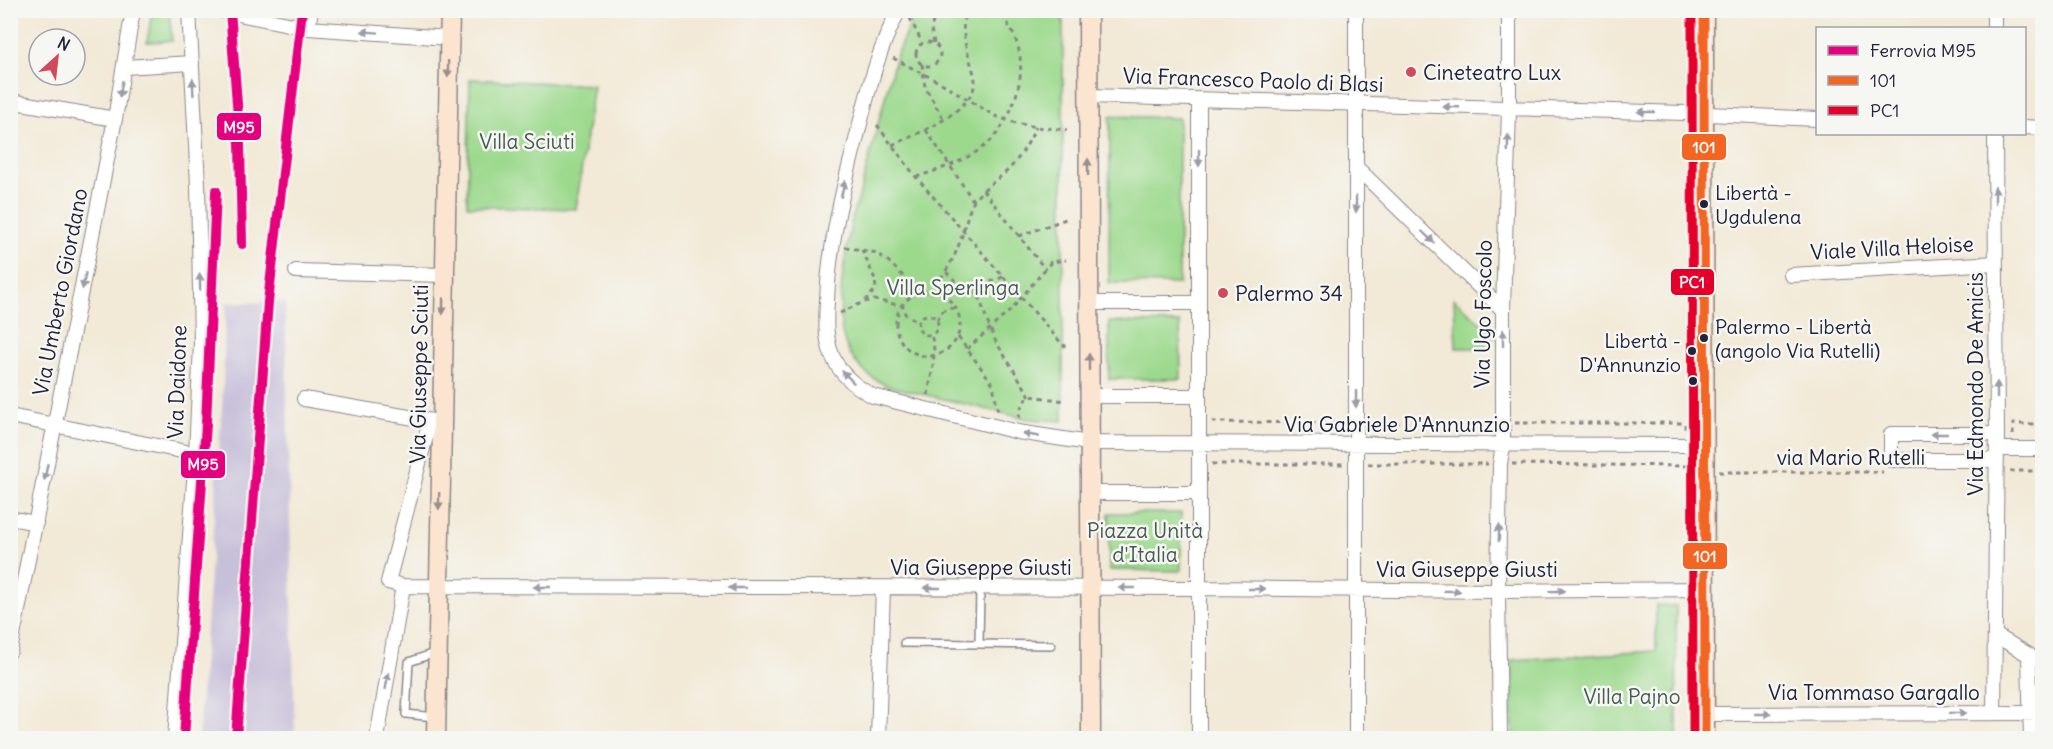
<svg xmlns="http://www.w3.org/2000/svg" width="2053" height="749" font-family="Delius,sans-serif">
  <rect width="100%" height="100%" fill="#f6f6f2"/>
  <filter id="ink" filterUnits="userSpaceOnUse"><feTurbulence type="fractalNoise" baseFrequency=".0167" numOctaves="2"/><feDisplacementMap in="SourceGraphic" scale="12" xChannelSelector="R" yChannelSelector="G"/><feConvolveMatrix kernelMatrix="1 2 1 2 8 2 1 2 1" color-interpolation-filters="sRGB"/></filter>
  <filter id="wash" filterUnits="userSpaceOnUse"><feTurbulence type="fractalNoise" baseFrequency=".008" numOctaves="4" result="noise"/><feDisplacementMap in="SourceGraphic" scale="24" xChannelSelector="R" yChannelSelector="G"/><feGaussianBlur stdDeviation="1.35" result="paint"/><feColorMatrix in="noise" values="0 0 0 0 0 0 0 0 0 0 0 0 0 0 0 0 0 1.4 0 .05"/><feComposite in="paint" operator="in"/></filter>
  <g filter="url(#wash)">
    <rect width="100%" height="100%" fill="#f2e9d6"/>
    <!-- industrial -->
    <path fill="#c7c0d9" d="M285 302 295 738H198L222 407 226 303Z"/>
    <!-- green -->
    <path fill="#9cd98d" stroke="#5f7e64" stroke-width="1.5" d="M152 11H169L172 41 147 42Z
      M918 11H1063V421L1028 419 888 386C867 377 851 362 844 340 834 308 847 243 854 210L857 205 895 59 904 37Z
      M470 79 593 85 576 209 467 206Z
      M1110 116 1179 118V284L1109 283Z
      M1454 299 1497 337H1487V348H1456Z
      M1109 322 1180 323 1181 379H1109Z
      M1109 513H1181V571L1109 570Z
      M1656 605 1676 606 1677 738H1513L1512 660 1656 651Z"/>
  </g>
  <g filter="url(#ink)">
    <g fill="none" stroke-linecap="round" stroke-linejoin="round">
      <defs>
        <path id="lane" d="M904 643 979 644 980 588
          M979 644 1051 645
          M435 717 406 714 409 662 437 652"/>
        <path id="street" d="M219 10 308 28 449 38
          M899 10C877 51 867 96 856 140 842 193 829 245 827 301 826 319 825 338 832 355 839 373 856 387 873 396L1018 432 1089 443 1705 445
          M1994 10V28
          M308 28 311 10
          M124 67 192 63
          M1088 96 1685 113 1818 119
          M10 101 115 119
          M2024 127 2042 128
          M1356 167 1503 310
          M296 271 444 275
          M1791 275 1996 263
          M1089 303H1198
          M1089 396H1199
          M304 399 438 422
          M10 416 196 454
          M430 421 388 582 403 586 1199 588 1498 591 1705 589
          M1997 449H2042
          M1997 460H1891V434H1997
          M1089 493H1199
          M10 518 36 523
          M1995 635 2029 655 2031 738
          M10 651 115 119 133 10
          M1994 713 1997 434 1995 134
          M1705 714 2042 713
          M175 738 196 454 201 343 198 185 189 10
          M377 738 403 586
          M878 738 883 588
          M1199 738V99
          M1356 738V10
          M1500 738 1498 591 1500 464 1503 445V310L1509 109V10"/>
        <path id="secondary" d="M1088 10 1091 738
          M1704 10 1705 738
          M436 738 450 10"/>
      </defs>
      <!-- lane casing -->
      <use href="#lane" stroke="#8a8688" stroke-width="10"/>
      <!-- street casing -->
      <use href="#street" stroke="#8a8688" stroke-width="16"/>
      <!-- secondary casing -->
      <use href="#secondary" stroke="#8a8688" stroke-width="21"/>
      <!-- path -->
      <path stroke="#8a8688" stroke-width="3" stroke-dasharray="4.5 4.5" stroke-linecap="butt" d="M910 18 922 43
        M916 54a12 12 0 1 1 24 0a12 12 0 1 1-24 0Z
        M934 43 931 29 936 10
        M893 58 943 84 995 116 1016 123 1036 127 1067 130
        M922 64 925 87 944 120
        M877 125 916 177 1063 345 1066 346
        M926 130 974 202
        M892 145C915 135 984 108 974 74 968 52 959 33 966 10
        M916 177C942 169 966 161 987 144 1010 124 1026 81 1019 51 1016 36 1007 22 998 10
        M983 190 1045 269
        M1019 236 1066 219
        M845 247 877 253 888 261 920 293
        M862 250 875 279 876 289 865 301
        M946 272 971 296 977 290
        M1003 277 985 284 977 290 987 321 996 342 1030 396
        M896 324a32 32 0 1 1 64 0a32 32 0 1 1-64 0Z
        M930 293C942 277 954 261 960 241 965 228 967 213 974 201 983 187 997 181 1008 170 1020 158 1029 142 1036 127
        M840 313 864 302 875 300 903 306 905 314 919 322
        M918 325a10 10 0 1 1 20 0a10 10 0 1 1-20 0Z
        M937 320C940 312 947 306 955 309
        M958 337 993 384 998 412
        M967 349 1011 310 1051 262 1066 260
        M928 395C930 380 939 347 930 335
        M1019 418C1020 409 1022 401 1030 396L1066 401
        M1212 422 1344 423
        M1368 423H1491
        M1515 423H1685V433
        M2013 435V424H2042
        M1212 464H1344
        M1368 464H1488
        M1512 464 1689 466
        M2010 471H2042
        M1719 472H1883"/>
      <!-- lane -->
      <use href="#lane" stroke="#fff" stroke-width="7"/>
      <!-- street -->
      <use href="#street" stroke="#fff" stroke-width="14"/>
      <!-- secondary -->
      <use href="#secondary" stroke="#fce5d0" stroke-width="18"/>
      <defs>
        <path id="bus-1" d="M1704 10 1705 738"/>
        <path id="bus-2" d="M1692 10 1693 738"/>
      </defs>
      <!-- bus-1 casing -->
      <use href="#bus-1" stroke="#f6f6f2" stroke-width="14"/>
      <!-- bus-2 casing -->
      <use href="#bus-2" stroke="#f6f6f2" stroke-width="14"/>
      <!-- bus-1 -->
      <use href="#bus-1" stroke="#f26522" stroke-width="9"/>
      <!-- bus-2 -->
      <use href="#bus-2" stroke="#e4002b" stroke-width="9"/>
      <defs>
        <path id="rail-1" d="M230 10 240 144 242 244
          M184 738 206 424 216 191
          M236 738 268 302 302 10"/>
      </defs>
      <!-- rail-1 casing -->
      <use href="#rail-1" stroke="#f6f6f2" stroke-width="15"/>
      <!-- rail-1 -->
      <use href="#rail-1" stroke="#e5007d" stroke-width="10"/>
    </g>
    <!-- one-way arrows -->
    <defs><path id="oneway-solid" d="M-6-.8H1V-3.2L6.5 0L1 3.2V.8H-6Z" transform="scale(1.5)"/></defs>
    <g fill="#9c9ca7">
      <use href="#oneway-solid" transform="translate(370 32) rotate(-176)"/>
      <use href="#oneway-solid" transform="translate(193 87) rotate(-93)"/>
      <use href="#oneway-solid" transform="translate(121 89) rotate(100)"/>
      <use href="#oneway-solid" transform="translate(1451 107) rotate(-178)"/>
      <use href="#oneway-solid" transform="translate(1646 112) rotate(-179)"/>
      <use href="#oneway-solid" transform="translate(1508 143) rotate(-88)"/>
      <use href="#oneway-solid" transform="translate(1199 158) rotate(90)"/>
      <use href="#oneway-solid" transform="translate(843 189) rotate(-75)"/>
      <use href="#oneway-solid" transform="translate(1995 195) rotate(-90)"/>
      <use href="#oneway-solid" transform="translate(1356 204) rotate(90)"/>
      <use href="#oneway-solid" transform="translate(1428 237) rotate(44)"/>
      <use href="#oneway-solid" transform="translate(84 281) rotate(101)"/>
      <use href="#oneway-solid" transform="translate(200 282) rotate(-91)"/>
      <use href="#oneway-solid" transform="translate(1503 338) rotate(-90)"/>
      <use href="#oneway-solid" transform="translate(848 377) rotate(-134)"/>
      <use href="#oneway-solid" transform="translate(1997 390) rotate(-90)"/>
      <use href="#oneway-solid" transform="translate(1356 399) rotate(90)"/>
      <use href="#oneway-solid" transform="translate(1939 434) rotate(180)"/>
      <use href="#oneway-solid" transform="translate(1031 435) rotate(-169)"/>
      <use href="#oneway-solid" transform="translate(46 472) rotate(101)"/>
      <use href="#oneway-solid" transform="translate(1499 533) rotate(-89)"/>
      <use href="#oneway-solid" transform="translate(542 587) rotate(-180)"/>
      <use href="#oneway-solid" transform="translate(737 588) rotate(-180)"/>
      <use href="#oneway-solid" transform="translate(932 588) rotate(-180)"/>
      <use href="#oneway-solid" transform="translate(1127 588) rotate(-180)"/>
      <use href="#oneway-solid" transform="translate(1257 589)"/>
      <use href="#oneway-solid" transform="translate(1452 591) rotate(1)"/>
      <use href="#oneway-solid" transform="translate(1557 591) rotate(-1)"/>
      <use href="#oneway-solid" transform="translate(387 681) rotate(-80)"/>
      <use href="#oneway-solid" transform="translate(1958 713)"/>
      <use href="#oneway-solid" transform="translate(1763 714)"/>
    </g>
    <g fill="#9a8d8d">
      <use href="#oneway-solid" transform="translate(448 69) rotate(91)"/>
      <use href="#oneway-solid" transform="translate(1088 167) rotate(-90)"/>
      <use href="#oneway-solid" transform="translate(443 306) rotate(91)"/>
      <use href="#oneway-solid" transform="translate(1089 362) rotate(-90)"/>
      <use href="#oneway-solid" transform="translate(439 501) rotate(91)"/>
    </g>
  </g>
  <!-- markers -->
  <g fill="#d1495b" stroke="#f6f6f2" stroke-width="2">
    <circle cx="1411" cy="72" r="6"/>
    <circle cx="1223" cy="293" r="6"/>
  </g>
  <g fill="#22223b" stroke="#f6f6f2" stroke-width="2">
    <circle cx="1704" cy="204" r="5"/>
    <circle cx="1704" cy="338" r="5"/>
    <circle cx="1692" cy="351" r="5"/>
    <circle cx="1693" cy="381" r="5"/>
  </g>
  <g text-anchor="middle" dominant-baseline="central" stroke-width="5" stroke-linejoin="round" paint-order="stroke">
    <!-- bus labels -->
    <g font-size="20" fill="#22223b" stroke="#f6f6f2" text-anchor="start">
      <text x="1715" y="192">Libertà -<tspan x="1715" dy="24">Ugdulena</tspan></text>
      <text x="1715" y="326">Palermo - Libertà<tspan x="1715" dy="24">(angolo Via Rutelli)</tspan></text>
      <text x="1681" y="340" text-anchor="end">Libertà -<tspan x="1681" dy="24">D'Annunzio</tspan></text>
    </g>
    <!-- poi labels -->
    <g font-size="21" fill="#22223b" stroke="#f6f6f2" text-anchor="start">
      <text x="1423" y="72">Cineteatro Lux</text>
      <text x="1235" y="293">Palermo 34</text>
    </g>
    <!-- street labels -->
    <g font-size="21" fill="#22223b" stroke="#f6f6f2">
      <text transform="translate(1253 80) rotate(2)">Via Francesco Paolo di Blasi</text>
      <text transform="translate(1892 248) rotate(-3)">Viale Villa Heloise</text>
      <text transform="translate(60 292) rotate(-79)">Via Umberto Giordano</text>
      <text transform="translate(1483 314) rotate(-89)">Via Ugo Foscolo</text>
      <text transform="translate(419 374) rotate(-89)">Via Giuseppe Sciuti</text>
      <text transform="translate(177 382) rotate(-88)">Via Daidone</text>
      <text transform="translate(1975 384) rotate(-90)">Via Edmondo De Amicis</text>
      <text x="1397" y="424">Via Gabriele D'Annunzio</text>
      <text x="1851" y="457">via Mario Rutelli</text>
      <text x="981" y="567">Via Giuseppe Giusti</text>
      <text x="1467" y="569">Via Giuseppe Giusti</text>
      <text x="1874" y="692">Via Tommaso Gargallo</text>
    </g>
    <!-- park labels -->
    <g font-size="21" fill="#475954" stroke="#f6f6f2">
      <text x="527" y="141">Villa Sciuti</text>
      <text x="953" y="287">Villa Sperlinga</text>
      <text x="1145" y="530">Piazza Unità<tspan x="1145" dy="24">d'Italia</tspan></text>
      <text x="1632" y="696">Villa Pajno</text>
    </g>
  </g>
  <g stroke="#f6f6f2" stroke-width="2">
    <rect x="216" y="112" width="46" height="29" rx="6" fill="#e5007d"/>
    <rect x="1681" y="133" width="46" height="28" rx="6" fill="#f26522"/>
    <rect x="1670" y="268" width="45" height="28" rx="6" fill="#e4002b"/>
    <rect x="180" y="450" width="46" height="29" rx="6" fill="#e5007d"/>
    <rect x="1682" y="542" width="46" height="28" rx="6" fill="#f26522"/>
  </g>
  <g font-size="16" text-anchor="middle" font-weight="bold" fill="#fff">
    <text x="239" y="133">M95</text>
    <text x="1704" y="153">101</text>
    <text x="1692" y="288">PC1</text>
    <text x="203" y="470">M95</text>
    <text x="1705" y="562">101</text>
  </g>
  <!-- margin -->
  <rect width="2053" height="749" fill="none" stroke="#f6f6f2" stroke-width="36"/>
  <!-- legend -->
  <rect x="1816" y="27" width="210" height="108" fill="#f6f6f2" stroke="#a1a1a9" stroke-width="1.5"/>
  <rect x="1828" y="46" width="30" height="9" fill="#e5007d" stroke="#a1a1a9" stroke-width="1.5"/>
  <text x="1870" y="57" font-size="18" fill="#22223b">Ferrovia M95</text>
  <rect x="1828" y="76" width="30" height="9" fill="#f26522" stroke="#a1a1a9" stroke-width="1.5"/>
  <text x="1870" y="87" font-size="18" fill="#22223b">101</text>
  <rect x="1828" y="106" width="30" height="9" fill="#e4002b" stroke="#a1a1a9" stroke-width="1.5"/>
  <text x="1870" y="117" font-size="18" fill="#22223b">PC1</text>
  <!-- north arrow -->
  <g transform="translate(57 57) rotate(27)"><circle r="28" fill="#f6f6f2" stroke="#a1a1a9" stroke-width="1.5"/>
  <path d="M0-4.5L10 22L0 15L-10 22Z" fill="#d1495b"/>
  <text y="-9" font-size="16" font-weight="bold" text-anchor="middle" fill="#22223b">N</text>
  </g>
</svg>
